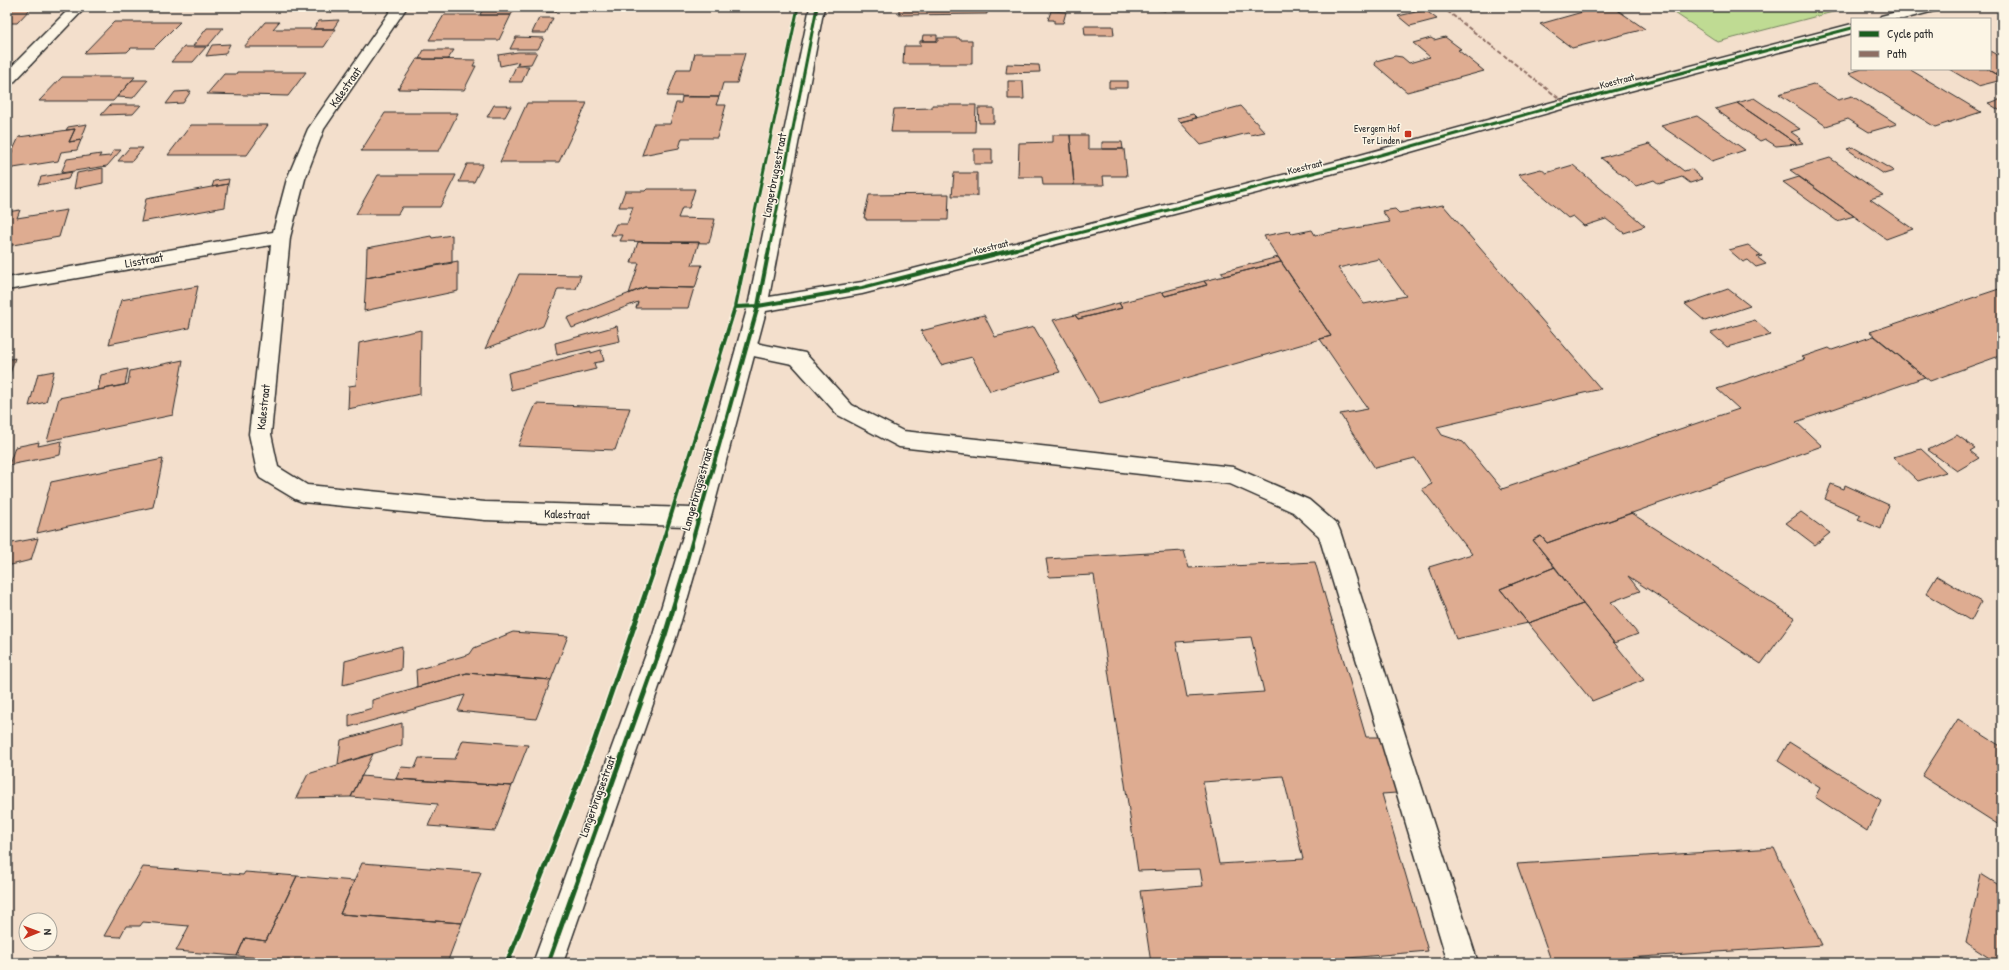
<svg xmlns="http://www.w3.org/2000/svg" width="2009" height="970" font-family="'Patrick Hand',sans-serif">
  <rect width="100%" height="100%" fill="#f3dfcc"/>
  <filter id="ink" filterUnits="userSpaceOnUse"><feTurbulence type="fractalNoise" baseFrequency=".025" numOctaves="2"/><feDisplacementMap in="SourceGraphic" scale="8" xChannelSelector="R" yChannelSelector="G"/><feConvolveMatrix kernelMatrix="1 2 1 2 8 2 1 2 1" color-interpolation-filters="sRGB"/></filter>
  <g filter="url(#ink)">
    <!-- green -->
    <path fill="#bfdb93" stroke="#75835f" d="M1666 7H1852L1718 42Z"/>
    <!-- building -->
    <path fill="#deac91" stroke="#2b2b2b" fill-rule="evenodd" d="M7 7H32L17 23H7Z
      M334 7H351L347 12H330Z
      M545 7H558L556 12H542Z
      M899 7H987V14L899 15Z
      M1149 7H1167L1165 11 1149 8Z
      M1600 7H1613L1645 29 1572 48 1540 24Z
      M483 8H515L511 15H480Z
      M1425 10 1437 19 1410 26 1398 16Z
      M1051 11 1066 12 1063 23H1054V20H1048Z
      M444 15H511L499 40H429Z
      M539 18H553L546 33H532Z
      M339 20 333 29H313L319 21Z
      M114 22H180L154 48H131L127 52 84 53Z
      M265 22H279L273 29H336L324 47H244Z
      M1084 26H1113L1114 35H1085Z
      M207 28H223L208 46H193Z
      M923 35H937V41H922Z
      M516 37 544 38 538 49H510Z
      M1445 37 1461 49 1458 50 1484 71 1407 92 1375 65 1376 61 1395 56 1402 57 1409 63 1430 57 1413 43 1431 38 1434 40Z
      M938 38H959L960 40H972V64H903L904 46H920V41H938Z
      M230 44 225 54 206 56 212 45Z
      M184 47H206L193 62H171Z
      M424 50H454L448 59H419Z
      M1990 51 2002 58V78L1987 69H1990Z
      M518 52H537L531 64 517 65 519 62 500 66 498 55Z
      M695 53H745L737 83H723L719 97 667 96 677 69H691Z
      M417 59 476 60 473 66H476L464 90 398 89Z
      M1007 64 1039 65 1040 72 1006 73Z
      M516 66H529L522 82H509Z
      M1862 69H1909L1981 112 1935 127 1849 73Z
      M1949 69H1987L2002 78V80L1978 86Z
      M237 72H306L288 96 207 94 224 74H236Z
      M62 77H135L113 101H39Z
      M132 80H148L133 98 117 97Z
      M1008 81H1023L1024 99H1008Z
      M1109 81H1128V88H1109Z
      M1813 84 1838 100 1852 96 1897 124 1869 132 1848 119 1826 126 1779 94Z
      M191 91 183 103 166 104 175 92Z
      M682 97H719L716 105H726L717 138H682L679 148 642 155 653 124H670L676 103H681Z
      M1754 98 1800 129 1791 132 1801 139H1798L1803 143 1797 144 1737 103Z
      M2002 99V112L1988 103Z
      M527 103H587L559 162H500Z
      M1737 103 1797 144 1776 146 1765 139 1760 141 1715 109Z
      M110 105H141L133 114 101 115Z
      M494 105H507L506 106H511L505 117H487Z
      M932 105H976L975 132H891L894 109 932 108Z
      M1241 106 1265 132 1250 135 1248 133 1201 145 1180 122Z
      M978 108H994V123H979Z
      M385 113H458L439 151H361Z
      M1193 114 1197 118 1180 122 1177 118Z
      M1697 116 1745 150 1712 161 1661 126Z
      M87 124 81 140 69 142 75 129 66 130 68 127Z
      M191 125H268L247 155H168Z
      M75 129 69 142 81 140 77 150 61 152 58 161 7 169V163L19 137Z
      M1053 135H1070L1074 185H1043L1042 177H1018L1019 143 1053 142Z
      M1070 135H1088V149H1124L1127 176H1103L1104 185H1074Z
      M1102 142H1122L1123 149H1102Z
      M1649 144 1684 171 1691 169 1703 179 1690 183 1682 177 1659 184 1654 180 1636 186 1601 158Z
      M1853 147 1894 171 1884 174 1847 149Z
      M129 148H143L132 161H118Z
      M974 149H992V164H974Z
      M114 150H121L107 166 61 173 67 159 101 154 99 157 110 156Z
      M1830 158 1883 195 1870 199 1913 229 1886 239 1790 170Z
      M467 164H483L474 182H459Z
      M1573 165 1645 226 1624 233 1606 219 1584 226 1573 216 1568 218 1518 175 1541 169 1546 173Z
      M103 168V183L74 189 77 173Z
      M72 172 68 179 38 185 41 177Z
      M954 173H977V196H952Z
      M378 175H456L440 207H402L398 214H356Z
      M1799 177 1854 216 1837 221 1783 182Z
      M229 179 228 184 212 187 214 181Z
      M228 184 225 207 141 222 146 199Z
      M647 189H695L689 208H682L678 218 715 219 709 243 620 241 623 235H611L616 224H627L633 207H619L625 191H645Z
      M949 194 948 220H866V218H864L869 195Z
      M1443 205 1601 389 1437 427 1442 435 1463 442 1502 489 1739 409 1717 389 1805 359 1802 357 1829 348 1832 350 1874 336 1925 377 1796 422 1822 446 1547 543 1541 536 1533 540 1555 567 1500 589 1528 623 1456 639 1429 567 1472 554 1422 489 1432 484 1415 458 1375 468 1340 414 1368 409 1320 339 1331 336 1264 236 1289 231 1292 234 1312 230 1315 235 1390 222 1382 211 1395 209 1399 213ZM1379 259 1406 296 1364 304 1338 268Z
      M20 210 17 218 67 210 59 237 7 246V212Z
      M452 235V263L366 278 367 248 431 236 432 238Z
      M638 242H699L692 265H702L695 288 645 287 629 294 639 263H631Z
      M1748 245 1762 256 1757 257 1766 264 1756 267 1748 260 1743 262 1729 250Z
      M1278 257 1281 262 1224 276 1221 272Z
      M458 261V291L364 311 366 278Z
      M1281 262 1331 336 1100 403 1053 320 1075 315 1078 319 1122 308 1119 303 1162 292 1165 296 1207 285 1204 281Z
      M519 274 581 275 576 289H558L543 326 485 349Z
      M1204 281 1207 285 1165 296 1162 292Z
      M198 286 189 328 109 344 121 300Z
      M645 287 694 288 688 308H636L638 302 572 328 567 318Z
      M2002 288V355L1930 381 1870 332Z
      M1728 289 1750 306 1705 321 1685 304Z
      M1119 303 1122 308 1078 319 1075 315Z
      M984 315 995 337 1034 327 1060 372 990 391 972 357 941 365 921 331Z
      M1755 320 1771 335 1727 347 1711 333Z
      M617 326 620 341 557 355 555 343Z
      M421 330 420 394 348 409 349 386 356 385 359 343Z
      M601 350 604 361 594 363 596 369 511 390 508 373 591 351V353Z
      M15 358 7 383V360Z
      M183 360 173 415 47 441 59 398 128 384 130 371Z
      M128 369 125 385 98 390 101 375Z
      M54 371 46 402 29 406 38 374Z
      M536 404 630 408 615 450 518 446Z
      M1957 435 1975 448 1970 451 1979 458 1957 471 1928 450Z
      M62 441 60 455 9 465 15 447 39 442 38 446Z
      M1921 449 1946 472 1918 481 1893 457Z
      M163 459 153 507 37 533 51 482Z
      M1831 484 1844 489 1845 485 1889 505 1881 529 1858 519 1861 515 1825 499Z
      M1801 512 1830 533 1815 545 1786 523Z
      M1631 513 1795 618 1761 664 1628 576 1640 591 1611 602 1638 634 1614 643 1533 540 1541 536 1547 543Z
      M38 538 31 560 7 566V544Z
      M1184 551 1189 568 1315 562 1366 737H1393L1410 792 1382 794 1428 951 1291 963H1151L1140 891 1203 886 1200 869 1138 871 1094 575 1049 577 1046 559ZM1251 637 1264 692 1187 697 1176 642ZM1283 776 1303 859 1219 864 1203 782Z
      M1555 567 1583 604 1528 623 1500 589Z
      M1937 576 1981 602 1971 621 1926 594Z
      M1583 604 1644 680 1592 701 1528 623Z
      M513 632 568 636 551 680 467 673 417 687 416 670 470 654 474 648Z
      M402 646 401 670 343 685 345 661Z
      M467 673 551 680 536 719 458 711 465 695 349 727V715L372 708V700Z
      M1958 719 2002 747V827L1922 776Z
      M402 723V745L338 764 341 740Z
      M463 740 528 745 512 786 396 779 401 767 415 768 419 758 455 759Z
      M1789 742 1881 800 1867 831 1815 797 1820 788 1778 761Z
      M373 754 351 797 296 798 308 774Z
      M361 776 396 779 512 786 495 831 428 826 438 804 351 797Z
      M1774 848 1822 945 1552 963 1517 864Z
      M362 863 481 872 462 923 340 914Z
      M143 867 243 875 245 872 297 876 266 941 245 938 237 956 176 951 189 926 143 922 140 926H126L120 937 104 936Z
      M1981 874 2002 887V963H1997L1966 943Z
      M297 876 354 881 340 914 462 923 447 963H326L237 956 245 938 266 941Z"/>
    <g fill="none" stroke-linecap="round" stroke-linejoin="round">
      <defs>
        <path id="lane" d="M746 341 805 353 852 405 903 431 1233 467 1309 500 1337 524 1340 531 1478 963H1448L1319 536 1293 512 1230 484 899 447 838 415 792 364 739 353 736 348 739 343Z"/>
        <path id="street" d="M71 7H86L13 83 7 85V71Z
          M393 7H407L324 129 305 179 290 237 271 434 278 467 307 485 485 502 691 508 748 306 810 7H824L769 297 862 282 1342 160 1564 99 1852 24V33L1576 105 1354 168 862 294 766 311 711 517 677 635 563 963H533L653 635 686 526 485 520 303 502 295 499 260 478 257 472 249 434 271 245 7 290V278L273 232 287 179 308 129Z
          M1916 7H1940L1938 10 1903 19H1879L1881 16Z"/>
      </defs>
      <!-- lane casing -->
      <use href="#lane" stroke="#2b2b2b" stroke-width="3"/>
      <!-- street casing -->
      <use href="#street" stroke="#2b2b2b" stroke-width="3"/>
      <!-- lane -->
      <use href="#lane" fill="#fcf5e5" fill-rule="evenodd"/>
      <!-- street -->
      <use href="#street" fill="#fcf5e5" fill-rule="evenodd"/>
      <!-- quiet -->
      <path stroke="#8d6e63" stroke-width="2" stroke-dasharray="4.5 2" stroke-linecap="butt" d="M1442 7 1565 103"/>
      <defs>
        <path id="cycleway-far2" d="M747 250 798 7
          M769 250 817 7
          M1012 250 1348 164 1570 102 1852 28"/>
        <path id="cycleway-far1" d="M735 307 758 306 862 288 1016 249
          M655 567 735 307 747 249
          M685 567 758 306 769 249"/>
        <path id="cycleway" d="M507 963 594 742 655 566
          M548 963 665 635 686 566"/>
      </defs>
      <!-- cycleway-far2 casing -->
      <use href="#cycleway-far2" stroke="#fcf5e5" stroke-width="5"/>
      <!-- cycleway-far1 casing -->
      <use href="#cycleway-far1" stroke="#fcf5e5" stroke-width="6"/>
      <!-- cycleway casing -->
      <use href="#cycleway" stroke="#fcf5e5" stroke-width="8"/>
      <!-- cycleway-far2 -->
      <use href="#cycleway-far2" stroke="#1b5e20" stroke-width="3"/>
      <!-- cycleway-far1 -->
      <use href="#cycleway-far1" stroke="#1b5e20" stroke-width="4"/>
      <!-- cycleway -->
      <use href="#cycleway" stroke="#1b5e20" stroke-width="5"/>
    </g>
  </g>
  <!-- markers -->
  <rect fill="#c8321e" stroke="#fcf5e5" stroke-width="1.5" x="1404" y="130" width="8" height="8" rx="2"/>
  <g text-anchor="middle" dominant-baseline="central" stroke-width="3" stroke-linejoin="round" paint-order="stroke">
    <!-- far-street labels -->
    <g font-size="10" fill="#2b2b2b" stroke="#fcf5e5">
      <text transform="translate(1617 81) rotate(-15)">Koestraat</text>
      <text transform="translate(1305 167) rotate(-14)">Koestraat</text>
      <text transform="translate(991 247) rotate(-14)">Koestraat</text>
    </g>
    <!-- far-poi labels -->
    <g font-size="10" fill="#2b2b2b" stroke="#fcf5e5" text-anchor="end">
      <text x="1400" y="128">Evergem Hof<tspan x="1400" dy="12">Ter Linden</tspan></text>
    </g>
    <!-- street labels -->
    <g font-size="12" fill="#2b2b2b" stroke="#fcf5e5">
      <text transform="translate(345 87) rotate(-55)">Kalestraat</text>
      <text transform="translate(774 175) rotate(-79)">Langerbrugsestraat</text>
      <text transform="translate(144 260) rotate(-10)">Lisstraat</text>
      <text transform="translate(263 407) rotate(-84)">Kalestraat</text>
      <text transform="translate(697 489) rotate(-74)">Langerbrugsestraat</text>
      <text transform="translate(567 514) rotate(2)">Kalestraat</text>
      <text transform="translate(597 796) rotate(-70)">Langerbrugsestraat</text>
    </g>
  </g>
  <!-- margin -->
  <rect width="2009" height="970" fill="none" stroke="#fcf5e5" stroke-width="24"/>
  <rect x="12" y="12" width="1985" height="946" fill="none" stroke="#2b2b2b" stroke-width="1.5" filter="url(#ink)"/>
  <!-- legend -->
  <rect x="1851" y="18" width="140" height="52" fill="#fcf5e5" stroke="#a8a49b"/>
  <rect x="1859" y="31" width="20" height="6" fill="#1b5e20" stroke="#a8a49b"/>
  <text x="1887" y="38" font-size="12" fill="#2b2b2b">Cycle path</text>
  <rect x="1859" y="51" width="20" height="6" fill="#8d6e63" stroke="#a8a49b"/>
  <text x="1887" y="58" font-size="12" fill="#2b2b2b">Path</text>
  <!-- north arrow -->
  <g transform="translate(38 932) rotate(89)"><circle r="19" fill="#fcf5e5" stroke="#a8a49b"/>
  <path d="M0-3L7 15L0 10L-7 15Z" fill="#c8321e"/>
  <text y="-6" font-size="11" font-weight="bold" text-anchor="middle" fill="#2b2b2b">N</text>
  </g>
</svg>
